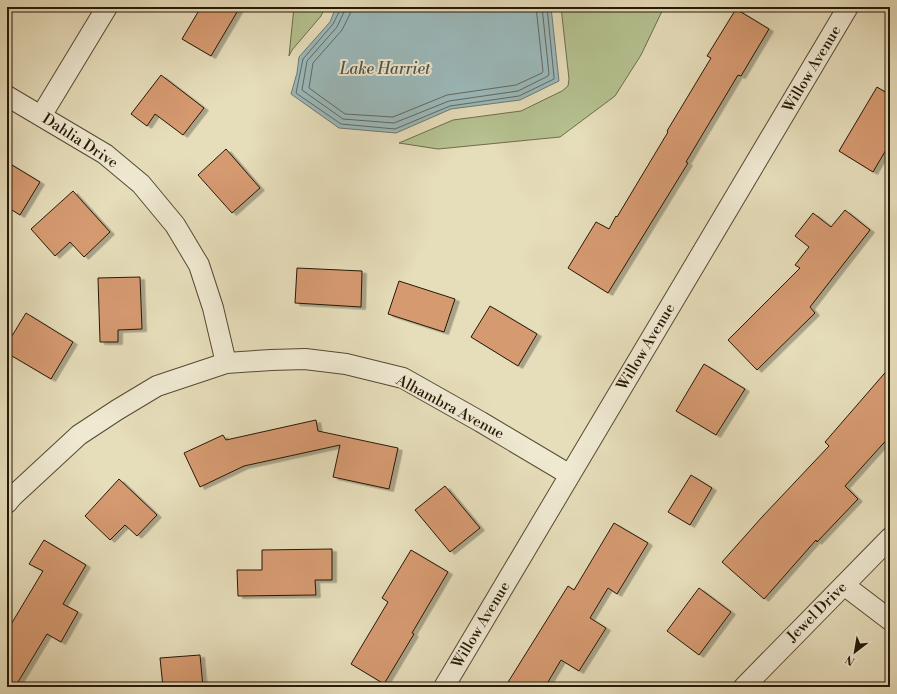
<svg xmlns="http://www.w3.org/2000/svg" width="897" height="694" font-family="'Libre Bodoni',serif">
  <defs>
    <filter id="shadow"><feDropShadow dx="4.5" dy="2.5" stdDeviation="0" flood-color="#0004"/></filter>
  </defs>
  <rect width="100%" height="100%" fill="#e6ddba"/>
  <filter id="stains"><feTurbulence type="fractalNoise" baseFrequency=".005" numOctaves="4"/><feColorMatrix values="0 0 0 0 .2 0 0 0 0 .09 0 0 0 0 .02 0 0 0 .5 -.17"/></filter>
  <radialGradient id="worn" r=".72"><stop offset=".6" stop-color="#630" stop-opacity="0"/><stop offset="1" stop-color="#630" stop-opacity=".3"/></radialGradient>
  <!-- green -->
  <path fill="#b5c190" stroke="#6e6d4b" d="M294 7H325L321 16 292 50 289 56Z
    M561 7H664L641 55 615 96 560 137 438 149 399 143 453 120 521 111 562 91 568 86 569 79Z"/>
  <!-- water -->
  <path fill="#9bb9bb" stroke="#6c7973" d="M336 7H551L559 81 520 100 451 109 396 133 339 128 291 94 297 73 299 57 330 22Z"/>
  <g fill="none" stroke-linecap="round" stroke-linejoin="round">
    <!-- shore -->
    <path stroke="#606960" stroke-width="1" d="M340 7V10L333 24 303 59 296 93 341 124 395 129 450 106 519 96 554 79V77L547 7
      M345 7 344 12 337 27 307 61 302 90 343 119 394 123 449 101 518 91 548 76 549 74 542 7
      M351 7 350 14 342 30 313 63 309 88 345 114 393 117 447 95 516 85 542 73 543 71 536 7"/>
  </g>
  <!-- building -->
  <path fill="#d69a71" stroke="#261906" filter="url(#shadow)" d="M201 7H240L211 56 182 39Z
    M736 9 769 29 741 76 738 75 686 162 688 163 608 293 568 268 596 222 609 229 616 216 617 217 668 132 667 131 711 58 707 56Z
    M161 75 204 108 183 135 155 114 147 126 131 114Z
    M877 87 890 95V143L873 172 839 151Z
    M226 149 260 188 232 213 198 175Z
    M7 162 40 182 20 215 7 207Z
    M73 191 110 232 84 257 70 242 55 256 31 229Z
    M845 210 870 230 810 307 815 313 757 370 728 340 800 268 795 265 809 247 795 236 813 213 831 227Z
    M297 268 362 271 361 307 295 303Z
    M140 277 142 329 118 330V342H100L98 278Z
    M399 281 455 299 444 332 388 314Z
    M490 306 537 334 518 366 471 337Z
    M26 313 73 342 51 379 7 353V344Z
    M704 364 745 389 716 435 676 411Z
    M890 367V436L845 486 858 499 817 542 816 540 764 599 722 562 762 517 829 446 825 442Z
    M316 420 318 431 398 448 389 489 333 477 340 445 244 466 200 487 184 453 223 435 226 440Z
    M691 475 712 488 690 525 668 512Z
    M119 479 157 515 137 536 125 525 110 540 85 516Z
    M445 486 480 528 450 552 415 510Z
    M614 523 648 543 617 594 608 588 590 618 606 628 579 671 561 660 545 687H505L568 586 574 590Z
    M44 540 86 565 63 604 78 612 61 642 47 634 15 687H7V631L43 571 29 564Z
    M332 549V580H315L316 595 238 596 237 570H262V550Z
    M411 550 448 572 412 633 414 634 384 684 351 664 388 602 382 598Z
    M699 588 731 612 699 655 667 631Z
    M200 655 203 687H163L160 658Z"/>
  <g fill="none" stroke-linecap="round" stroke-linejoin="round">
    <defs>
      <path id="minor" d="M7 96 105 154 141 184 175 225 199 265 213 308 226 363
        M41 116 107 7
        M7 503 12 497 79 435 117 410 157 386 226 363 271 360 305 359 346 364 403 378 481 422 570 475
        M844 585 890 620
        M444 687 848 7
        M744 687 890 538"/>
    </defs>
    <!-- minor casing -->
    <use href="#minor" stroke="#564a33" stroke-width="22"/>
    <!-- minor -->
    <use href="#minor" stroke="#efe9d2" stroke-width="20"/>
  </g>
  <g text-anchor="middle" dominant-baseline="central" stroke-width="4" stroke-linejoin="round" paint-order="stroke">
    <!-- street labels -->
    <g font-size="15" fill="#261906" stroke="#efe9d2">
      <text transform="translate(812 69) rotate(-59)">Willow Avenue</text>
      <text transform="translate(80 141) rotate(33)">Dahlia Drive</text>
      <text transform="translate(646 347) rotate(-59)">Willow Avenue</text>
      <text transform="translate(450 407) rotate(28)">Alhambra Avenue</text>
      <text transform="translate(817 612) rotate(-45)">Jewel Drive</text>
      <text transform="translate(481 625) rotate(-59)">Willow Avenue</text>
    </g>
    <!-- water labels -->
    <g font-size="16" font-style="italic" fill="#4f5145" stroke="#efe9d2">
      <text x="385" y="69">Lake Harriet</text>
    </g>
  </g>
  <!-- margin -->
  <rect width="897" height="694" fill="none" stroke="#e6ddba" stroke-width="24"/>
  <rect x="8" y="8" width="881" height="678" fill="none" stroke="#261906" stroke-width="2"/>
  <rect x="12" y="12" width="873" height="670" fill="none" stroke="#261906"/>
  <!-- north arrow -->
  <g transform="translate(855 652) rotate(211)" stroke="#efe9d2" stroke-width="3" paint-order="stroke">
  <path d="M0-3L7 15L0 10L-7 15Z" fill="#261906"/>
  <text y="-6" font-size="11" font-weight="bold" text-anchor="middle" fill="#261906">N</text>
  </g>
  <rect width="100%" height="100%" filter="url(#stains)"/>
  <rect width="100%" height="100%" fill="url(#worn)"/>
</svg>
